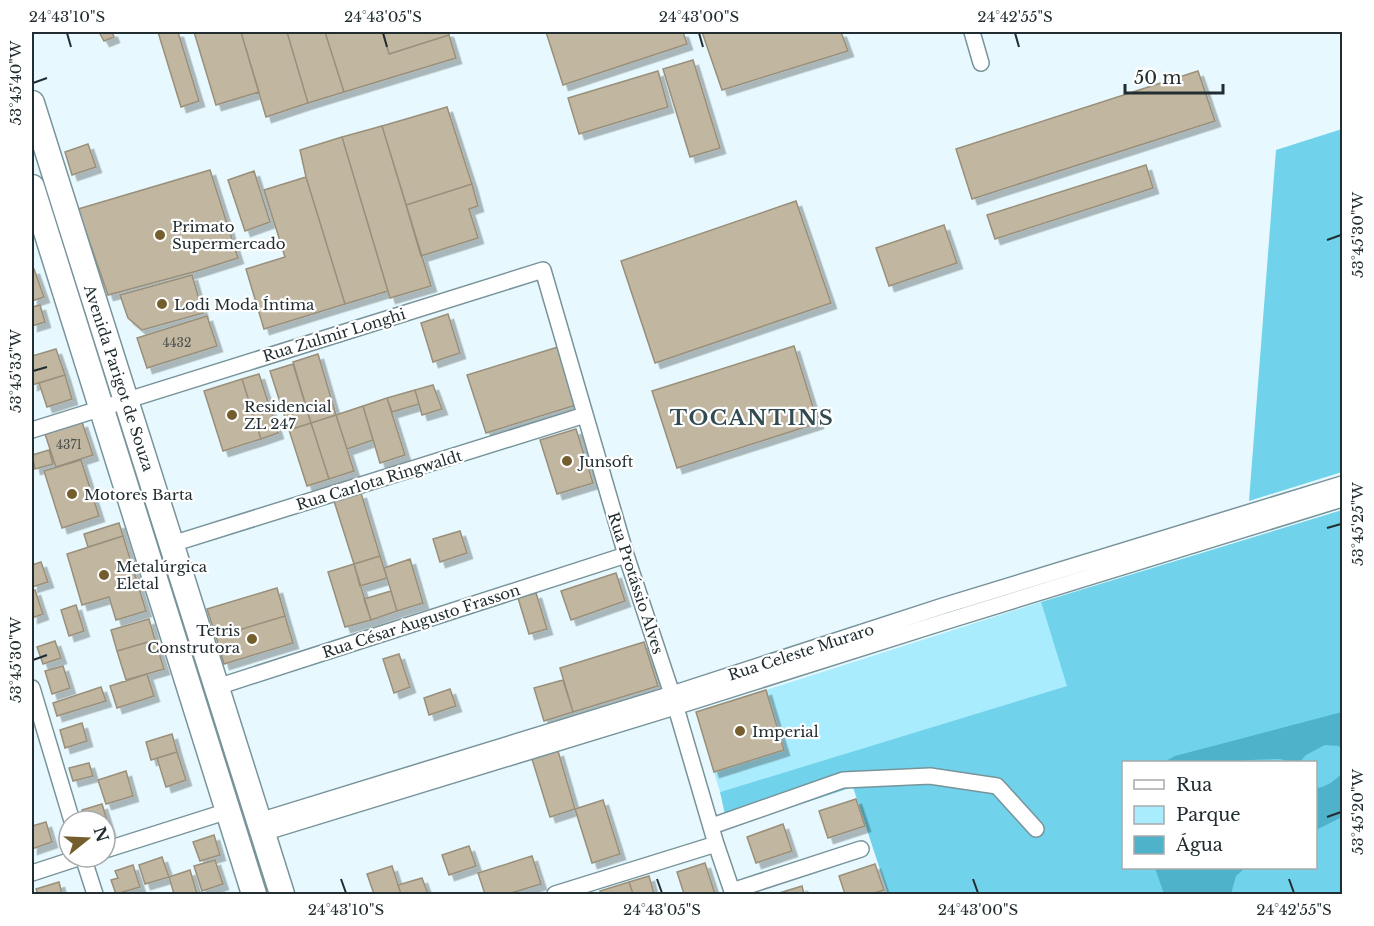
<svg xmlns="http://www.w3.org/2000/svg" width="1374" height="926" font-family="'Libre Baskerville',serif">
  <defs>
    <filter id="shadow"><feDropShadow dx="5.5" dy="5.5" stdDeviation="0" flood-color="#0004"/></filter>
  </defs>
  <rect width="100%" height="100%" fill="#e7f9fe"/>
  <!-- green -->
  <path fill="#a9ecfe" d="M1041 602 1068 686 720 792 714 772 784 750 766 690Z"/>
  <!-- forest -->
  <path fill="#70d3eb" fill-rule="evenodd" d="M1342 129V472L1249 501 1276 150Z
    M1342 510V894H888L853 787 728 828 720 792 1067 686 1041 602ZM1124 762H1316V868H1124Z"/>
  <!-- water -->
  <path fill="#4eb2ca" d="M1342 712V752L1339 746 1325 745 1306 755 1300 762H1291L1280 759 1249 760 1237 762H1164L1175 756Z
    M1342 773V817L1316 830V788C1325 788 1336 780 1342 773Z
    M1155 868H1245L1236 876 1231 894H1164Z"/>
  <!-- building -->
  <path fill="#c1b6a0" stroke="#9a8f7a" stroke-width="1.5" filter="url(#shadow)" d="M99 32H112L114 37 104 41Z
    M158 32H178L199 101 181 107Z
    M194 32H241L259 92 216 105Z
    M241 32H287L308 103 266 117Z
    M287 32H325L344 92 308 103Z
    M325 32H383L389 54 449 35 456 58 344 92Z
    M383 32H448L449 35 389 54Z
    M546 32H683L687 44 563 85Z
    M702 32H841L848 51 722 90Z
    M693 60 720 148 690 157 663 69Z
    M658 71 668 107 579 134 568 98Z
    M1198 71 1215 121 972 199 956 149Z
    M447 107 472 184 406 205 382 126Z
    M382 126 431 286 390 298 342 137Z
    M342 137 388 291 345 304 306 177 300 150Z
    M88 144 96 167 72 175 65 152Z
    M1146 165 1153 188 995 239 987 215Z
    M210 170 238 258 197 271 108 295 78 209Z
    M254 171 270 222 245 231 228 180Z
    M306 177 345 304 264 329 246 269 285 257 264 190Z
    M472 184 478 206 469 209 478 238 421 256 406 205Z
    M796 201 831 303 655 363 621 261Z
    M944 225 957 263 889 286 876 248Z
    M32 269H34L44 297 32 301Z
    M192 275 203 313 142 330 128 318 120 295Z
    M40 305 45 322 32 326V307Z
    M448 314 460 353 433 362 421 323Z
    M207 316 217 346 147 368 137 338Z
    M794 346 818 423 677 468 652 391Z
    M558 347 576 405 486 433 467 375Z
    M56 349 65 375 32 385V356Z
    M318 354 336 415 311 423 293 362Z
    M293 364 311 423 289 430 270 371Z
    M259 374 278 433 261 439 242 379Z
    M65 375 72 399 47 407 39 383Z
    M242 379 261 439 223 451 204 391Z
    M433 385 442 409 422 415 415 390Z
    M415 390 419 404 392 412 387 398Z
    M387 398 405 455 380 463 363 406Z
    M363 406 373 440 347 449 336 415Z
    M336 415 354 471 329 479 311 423Z
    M82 422 93 455 56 467 45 434Z
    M311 423 329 479 307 486 289 430Z
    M576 429 593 483 557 494 540 440Z
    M49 450 53 464 35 469 32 455Z
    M81 460 99 516 62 528 44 471Z
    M361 493 380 556 354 564 334 501Z
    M119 523 123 536 88 547 84 534Z
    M460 531 467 553 440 562 433 539Z
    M123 536 146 611 116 620 109 597 82 605 67 554Z
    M380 556 387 578 360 586 354 564Z
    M410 559 423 603 397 611 384 568Z
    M41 562 48 582 32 587V565Z
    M354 564 371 620 345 627 328 572Z
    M616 573 625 601 571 620 561 591Z
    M277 588 285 616 216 637 207 609Z
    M35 590 43 614 32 618V591Z
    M391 591 397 611 371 620 364 599Z
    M536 593 547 629 529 634 518 598Z
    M76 605 84 631 69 636 61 610Z
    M285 616 293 643 224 664 216 637Z
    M149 619 155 640 117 651 111 630Z
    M155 640 164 669 126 680 117 651Z
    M55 641 61 658 43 664 37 647Z
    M644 642 658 686 573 712 560 668Z
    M399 654 410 687 394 693 383 659Z
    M63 666 70 688 52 694 45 671Z
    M147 674 154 696 117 708 110 686Z
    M563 680 573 712 544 721 534 688Z
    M101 687 106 701 57 716 53 703Z
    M450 689 456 706 429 715 424 698Z
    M766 690 784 750 714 772 696 712Z
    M82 723 87 741 65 748 60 730Z
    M172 734 177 752 151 760 146 742Z
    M558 751 575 809 550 817 532 759Z
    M177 752 186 780 166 787 157 758Z
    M89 763 93 776 73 781 69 768Z
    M126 771 133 796 106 804 98 780Z
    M856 799 865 826 828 838 819 811Z
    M603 800 620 854 592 863 575 809Z
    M102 804 110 830 105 832V821H85L82 810Z
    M46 822 52 842 32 849V826Z
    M783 824 792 851 756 863 747 837Z
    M214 835 220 855 200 861 193 842Z
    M469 846 476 866 449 875 442 855Z
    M532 856 541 884 508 894H485L478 873Z
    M162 857 169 877 145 884 139 865Z
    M215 860 223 884 202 891 194 866Z
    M705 863 715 894H684L677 872Z
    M875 864 884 890 871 894H845L839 876Z
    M133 865 140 887 116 894 111 880 118 878 115 871Z
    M392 866 401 894H374L367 874Z
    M190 870 197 894H174L169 877Z
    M649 876 654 894H633L629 882Z
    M422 878 428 894H401L398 885Z
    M59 882 62 894H38L36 889Z
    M629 882 633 894H601L600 891Z
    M802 886 804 894H776Z"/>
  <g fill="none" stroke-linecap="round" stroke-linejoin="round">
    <defs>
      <path id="minor" d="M972 32 981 63
        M32 430 543 270 626 555 672 694 716 844 733 894
        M172 544 585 415
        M217 687 626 555
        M32 688 72 821
        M259 821 672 694 943 606 1342 484
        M712 826 843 780 930 776 997 786 1036 829
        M263 833 675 707 947 621 1342 499
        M105 850 228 811
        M83 857 95 894
        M32 873 81 857
        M732 891 861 849
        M555 894 716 844"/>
      <path id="primary" d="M32 103 282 894
        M32 187 254 894"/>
    </defs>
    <!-- minor casing -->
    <use href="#minor" stroke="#78949b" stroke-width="18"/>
    <!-- primary casing -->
    <use href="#primary" stroke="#78949b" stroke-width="27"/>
    <!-- minor -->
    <use href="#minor" stroke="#fff" stroke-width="15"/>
    <!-- primary -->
    <use href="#primary" stroke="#fff" stroke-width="24"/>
  </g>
  <!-- ticks -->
  <path fill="none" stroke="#212d30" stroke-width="2" d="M67 33 71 47M383 33 387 47M699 33 703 47M1015 33 1019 47M33 83 47 78M1327 240 1341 235M33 371 47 367M1327 528 1341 524M33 660 47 655M1327 817 1341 812M341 879 346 893M657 879 662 893M973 879 978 893M1289 879 1294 893"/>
  <!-- markers -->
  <g fill="#755e2e" stroke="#fff" stroke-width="2">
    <circle cx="160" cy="235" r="6"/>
    <circle cx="162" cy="304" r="6"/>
    <circle cx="232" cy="415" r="6"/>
    <circle cx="567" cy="461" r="6"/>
    <circle cx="72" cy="494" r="6"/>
    <circle cx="104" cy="575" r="6"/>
    <circle cx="252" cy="639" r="6"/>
    <circle cx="740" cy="731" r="6"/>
  </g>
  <g text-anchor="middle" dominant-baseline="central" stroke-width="4.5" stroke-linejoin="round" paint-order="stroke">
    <!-- number labels -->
    <g font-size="12" fill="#494f4c">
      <text x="177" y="342">4432</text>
      <text x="69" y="444">4371</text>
    </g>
    <!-- poi labels -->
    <g font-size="15" fill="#212d30" stroke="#fff" text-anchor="start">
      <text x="172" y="226">Primato<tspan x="172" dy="17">Supermercado</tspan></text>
      <text x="174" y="304">Lodi Moda Íntima</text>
      <text x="244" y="406">Residencial<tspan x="244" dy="17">ZL 247</tspan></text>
      <text x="579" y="461">Junsoft</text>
      <text x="84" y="494">Motores Barta</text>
      <text x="116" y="566">Metalúrgica<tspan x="116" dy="17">Eletal</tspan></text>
      <text x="240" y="630" text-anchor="end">Tetris<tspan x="240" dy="17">Construtora</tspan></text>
      <text x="752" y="731">Imperial</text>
    </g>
    <!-- street labels -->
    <g font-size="15" fill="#212d30" stroke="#fff">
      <text transform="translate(334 335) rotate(-17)">Rua Zulmir Longhi</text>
      <text transform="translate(119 378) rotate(72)">Avenida Parigot de Souza</text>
      <text transform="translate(379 480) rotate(-17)">Rua Carlota Ringwaldt</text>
      <text transform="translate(636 583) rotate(72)">Rua Protássio Alves</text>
      <text transform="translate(421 621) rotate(-18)">Rua César Augusto Frasson</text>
      <text transform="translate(801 652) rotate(-18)">Rua Celeste Muraro</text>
    </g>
    <!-- district labels -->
    <g font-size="21" font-weight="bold" letter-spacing="1.5" fill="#314b51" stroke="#fff">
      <text x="752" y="418">TOCANTINS</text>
    </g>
  </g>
  <!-- border -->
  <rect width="1374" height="926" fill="none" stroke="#ffffff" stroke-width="66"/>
  <!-- legend -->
  <rect x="1122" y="761" width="195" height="108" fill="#ffffff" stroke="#a6abac" stroke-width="1.5"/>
  <rect x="1134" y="780" width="30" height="9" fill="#ffffff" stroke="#a6abac" stroke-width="1.5"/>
  <text x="1176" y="791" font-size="18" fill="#212d30">Rua</text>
  <rect x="1134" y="806" width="30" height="18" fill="#a9ecfe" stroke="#a6abac" stroke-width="1.5"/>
  <text x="1176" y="821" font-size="18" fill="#212d30">Parque</text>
  <rect x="1134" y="836" width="30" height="18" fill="#4eb2ca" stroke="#a6abac" stroke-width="1.5"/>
  <text x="1176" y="851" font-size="18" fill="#212d30">Água</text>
  <!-- north arrow -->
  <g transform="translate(87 839) rotate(72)"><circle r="28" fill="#ffffff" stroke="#a6abac" stroke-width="1.5"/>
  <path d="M0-4.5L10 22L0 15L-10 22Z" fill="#755e2e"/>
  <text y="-9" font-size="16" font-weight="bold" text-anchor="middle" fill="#212d30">N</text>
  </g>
  <!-- scale -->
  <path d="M1125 84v9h98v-9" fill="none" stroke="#212d30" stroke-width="3"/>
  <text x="1134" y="84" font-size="18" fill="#212d30" stroke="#ffffff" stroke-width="4.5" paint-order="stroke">50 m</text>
  <rect x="33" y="33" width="1308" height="860" fill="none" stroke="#212d30" stroke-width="2"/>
  <g font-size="15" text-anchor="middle" fill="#212d30">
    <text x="67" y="22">24°43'10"S</text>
    <text x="383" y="22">24°43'05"S</text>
    <text x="699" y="22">24°43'00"S</text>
    <text x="1015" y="22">24°42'55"S</text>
    <text transform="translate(16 83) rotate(-90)" y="5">53°45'40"W</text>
    <text transform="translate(1358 235) rotate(-90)" y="5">53°45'30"W</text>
    <text transform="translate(16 371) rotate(-90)" y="5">53°45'35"W</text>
    <text transform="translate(1358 524) rotate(-90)" y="5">53°45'25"W</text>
    <text transform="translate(16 660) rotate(-90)" y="5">53°45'30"W</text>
    <text transform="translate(1358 812) rotate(-90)" y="5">53°45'20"W</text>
    <text x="346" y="915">24°43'10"S</text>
    <text x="662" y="915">24°43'05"S</text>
    <text x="978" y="915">24°43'00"S</text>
    <text x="1294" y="915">24°42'55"S</text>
  </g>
</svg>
